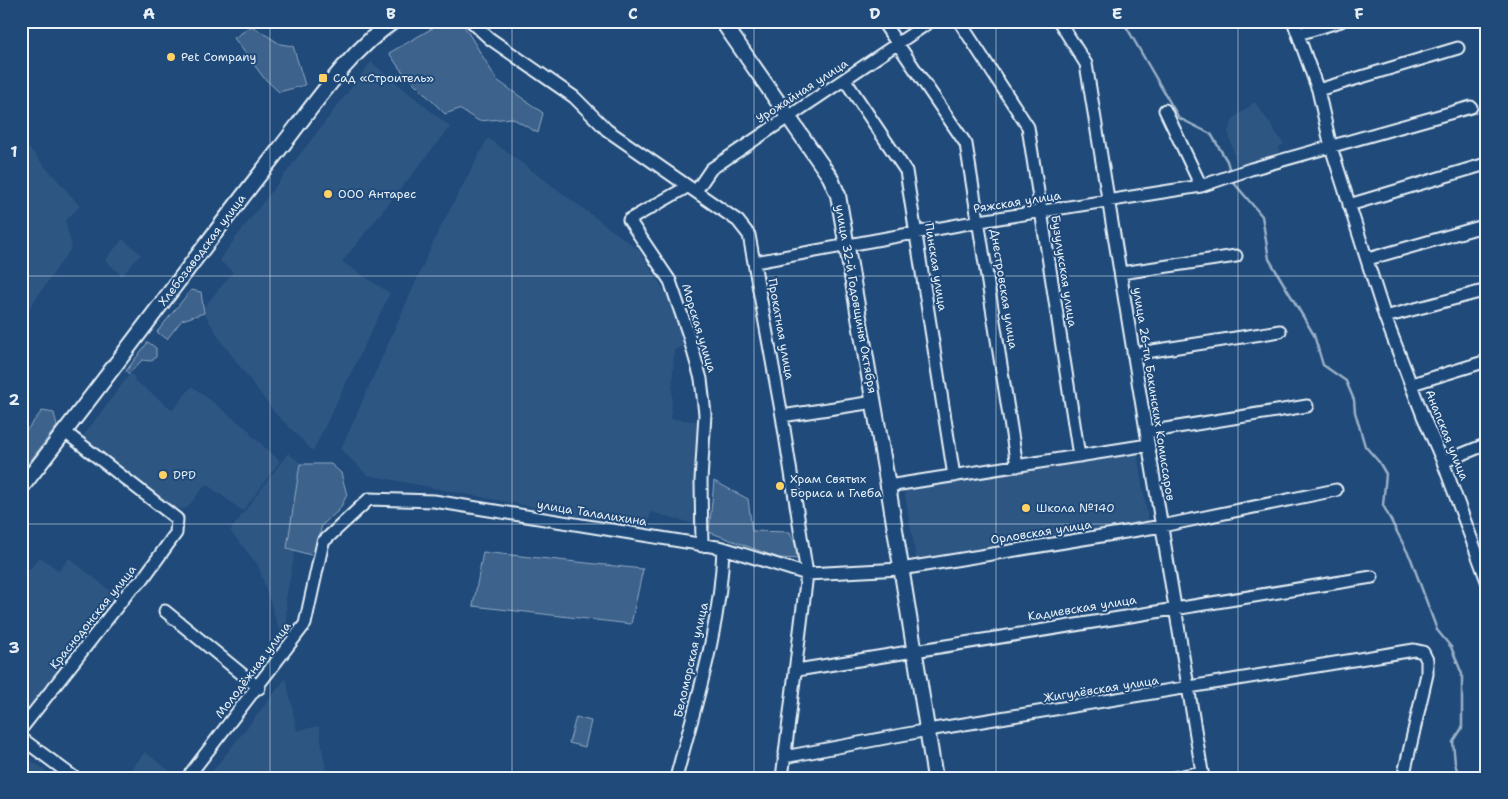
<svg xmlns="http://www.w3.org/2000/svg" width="1508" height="799" font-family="'Shantell Sans',sans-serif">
  <rect width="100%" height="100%" fill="#1f4a7a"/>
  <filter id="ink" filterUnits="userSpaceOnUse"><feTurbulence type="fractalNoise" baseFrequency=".02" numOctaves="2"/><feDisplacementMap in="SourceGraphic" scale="10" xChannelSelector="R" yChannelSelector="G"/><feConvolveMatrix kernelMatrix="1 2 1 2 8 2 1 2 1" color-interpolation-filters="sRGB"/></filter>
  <g filter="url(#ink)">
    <!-- built -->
    <path fill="#2e5683" d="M371 62 450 127 342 262 390 293 313 451 275 413 223 344 204 313 205 306 233 272 220 261 228 248Z
      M1255 102 1284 144 1279 147 1278 158 1238 169 1228 131 1234 118Z
      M488 138 639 250 670 300 688 344 674 350 671 419 698 421 695 524 651 512 647 529 367 475 341 449 438 232Z
      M21 139 80 206 65 221 72 247 21 320Z
      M123 239 141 254 122 276 105 260Z
      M130 374 135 376 134 380 173 410 192 386 250 431V434L280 461 243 511 206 484 187 508 184 509 167 507 80 440Z
      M1137 452 1149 526 917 564 904 490Z
      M288 453 310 471 286 599 287 629 281 635 258 565 230 531Z
      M40 557 59 571 69 558 118 597 21 721V564L29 570Z
      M286 678 297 731 319 726 327 778H207Z
      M145 752 176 776 174 778H125Z
      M21 753 47 772 43 778H21Z"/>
    <!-- green -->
    <path fill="#3c628c" stroke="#92aac2" d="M445 21H461L497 80 543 113 538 133 512 118 479 121 459 109 445 114 400 69 389 53Z
      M252 26 280 44 293 46 305 85 279 92 264 78 234 38Z
      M191 290 201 292 204 313 182 320 167 339 157 332Z
      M148 342 156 348V357L151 361 142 360 129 374 126 371Z
      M42 411 54 413 57 426 21 473V437Z
      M300 464H331L341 473 347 495 339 510 322 525 314 556 287 548Z
      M714 481 748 499 752 531 790 532 801 559 779 558 709 532Z
      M483 552 643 569 631 624 473 606Z
      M576 717 591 721 585 747 569 743Z"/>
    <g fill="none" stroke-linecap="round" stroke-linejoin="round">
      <!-- stream -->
      <path stroke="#9ab0c7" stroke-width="2.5" d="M1123 21 1179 118 1211 134 1227 161 1230 171
        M1234 183 1262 216 1269 259 1314 335 1323 365 1346 381 1354 400 1355 412 1365 446 1379 462 1386 474 1383 505 1411 559 1437 630 1451 647 1462 674V728L1453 742 1455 763 1459 778"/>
      <defs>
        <path id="minor" d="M471 21 489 38 574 97 607 130 738 221 749 235 782 416 807 574 782 778
          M882 21 966 144 1017 466
          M959 21 1028 127 1079 456
          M1059 21 1086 64 1203 778
          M1293 21 1318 90 1331 147 1385 317 1423 416 1443 462 1487 581
          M1298 34 1341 21
          M845 80 906 171 954 476
          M1318 90 1458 48
          M1201 186 1251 169 1471 107
          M687 187 629 220 670 281 688 333 701 379 705 414 701 481 702 546
          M696 191 711 169 931 21
          M1349 205 1486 164
          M1368 259 1487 225
          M755 262 980 221 1201 186 1165 110
          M1121 273 1236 256
          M1385 317 1487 290
          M1133 354 1280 331
          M1412 384 1487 361
          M782 416 874 402
          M1147 432 1307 406
          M1443 462 1487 444
          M888 486 1148 445
          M165 611 259 688
          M797 670 1372 577
          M21 729 130 590 142 580 176 533 177 519 65 432
          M21 738 75 778
          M784 757 928 730 1414 650 1423 652 1427 660V674L1403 778
          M187 778 305 624 323 542 369 499 434 501 723 548 807 574 901 569 1162 526 1336 490
          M676 778C696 702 721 627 723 548
          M1173 778 1202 772"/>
        <path id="major" d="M722 21 830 177 838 195 888 486 935 778
          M21 488C108 377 191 262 278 151 313 107 347 53 394 21"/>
      </defs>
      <!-- minor casing -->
      <use href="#minor" stroke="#e8f1f8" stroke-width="15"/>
      <!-- major casing -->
      <use href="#major" stroke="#e8f1f8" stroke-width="18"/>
      <!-- minor -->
      <use href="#minor" stroke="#1f4a7a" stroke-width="11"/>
      <!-- major -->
      <use href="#major" stroke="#1f4a7a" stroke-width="14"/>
    </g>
  </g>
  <!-- grid -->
  <path fill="none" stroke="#e8f1f8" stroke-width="1" stroke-opacity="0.55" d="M270 21V778M512 21V778M754 21V778M996 21V778M1238 21V778M21 276H1487M21 524H1487"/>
  <!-- markers -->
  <g fill="#ffd166" stroke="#1f4a7a" stroke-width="2">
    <circle cx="171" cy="57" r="5"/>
    <rect x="318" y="73" width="10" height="10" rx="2.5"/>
    <circle cx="328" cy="194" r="5"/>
    <circle cx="163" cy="475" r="5"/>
    <circle cx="780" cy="486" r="5"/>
    <circle cx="1026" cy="508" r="5"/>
  </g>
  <g text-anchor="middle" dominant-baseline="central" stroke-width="4" stroke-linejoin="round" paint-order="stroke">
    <!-- poi labels -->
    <g font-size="12" fill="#e8f1f8" stroke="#1f4a7a" text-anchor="start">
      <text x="181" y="57">Pet Company</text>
      <text x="333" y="78">Сад «Строитель»</text>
      <text x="338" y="194">ООО Антарес</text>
      <text x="173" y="475">DPD</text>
      <text x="790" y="479">Храм Святых<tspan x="790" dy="14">Бориса и Глеба</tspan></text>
      <text x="1036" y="508">Школа №140</text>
    </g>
    <!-- street labels -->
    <g font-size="12" fill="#e8f1f8" stroke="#1f4a7a">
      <text transform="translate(802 91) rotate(-33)">Урожайная улица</text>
      <text transform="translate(1017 202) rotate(-9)">Ряжская улица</text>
      <text transform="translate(202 250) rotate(-53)">Хлебозаводская улица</text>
      <text transform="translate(936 267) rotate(81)">Пинская улица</text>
      <text transform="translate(1064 271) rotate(81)">Бузулукская улица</text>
      <text transform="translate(1004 289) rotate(81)">Днестровская улица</text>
      <text transform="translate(856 299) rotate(80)">улица 32-й Годовщины Октября</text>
      <text transform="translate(699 328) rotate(73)">Морская улица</text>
      <text transform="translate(781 329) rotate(80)">Прокатная улица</text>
      <text transform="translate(1154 394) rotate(81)">улица 26-ти Бакинских Комиссаров</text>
      <text transform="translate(1447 435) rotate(68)">Анапская улица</text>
      <text transform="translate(592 513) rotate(9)">улица Талалихина</text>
      <text transform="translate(1041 532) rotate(-9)">Орловская улица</text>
      <text transform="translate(1082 608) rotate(-9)">Кадиевская улица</text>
      <text transform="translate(93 617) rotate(-51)">Краснодонская улица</text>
      <text transform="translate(691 660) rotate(-77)">Беломорская улица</text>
      <text transform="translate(253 670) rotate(-53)">Молодёжная улица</text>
      <text transform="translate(1101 689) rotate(-9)">Жигулёвская улица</text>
    </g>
  </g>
  <!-- margin -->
  <rect width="1508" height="799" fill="none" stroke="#1f4a7a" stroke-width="55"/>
  <rect x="28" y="28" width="1452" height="744" fill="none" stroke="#e8f1f8" stroke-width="2"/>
  <g font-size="16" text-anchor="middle" font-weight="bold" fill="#e8f1f8">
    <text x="149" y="19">A</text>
    <text x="391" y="19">B</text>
    <text x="633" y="19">C</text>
    <text x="875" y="19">D</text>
    <text x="1117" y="19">E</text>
    <text x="1359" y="19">F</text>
    <text x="14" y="157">1</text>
    <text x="14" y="405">2</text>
    <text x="14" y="653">3</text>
  </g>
</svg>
